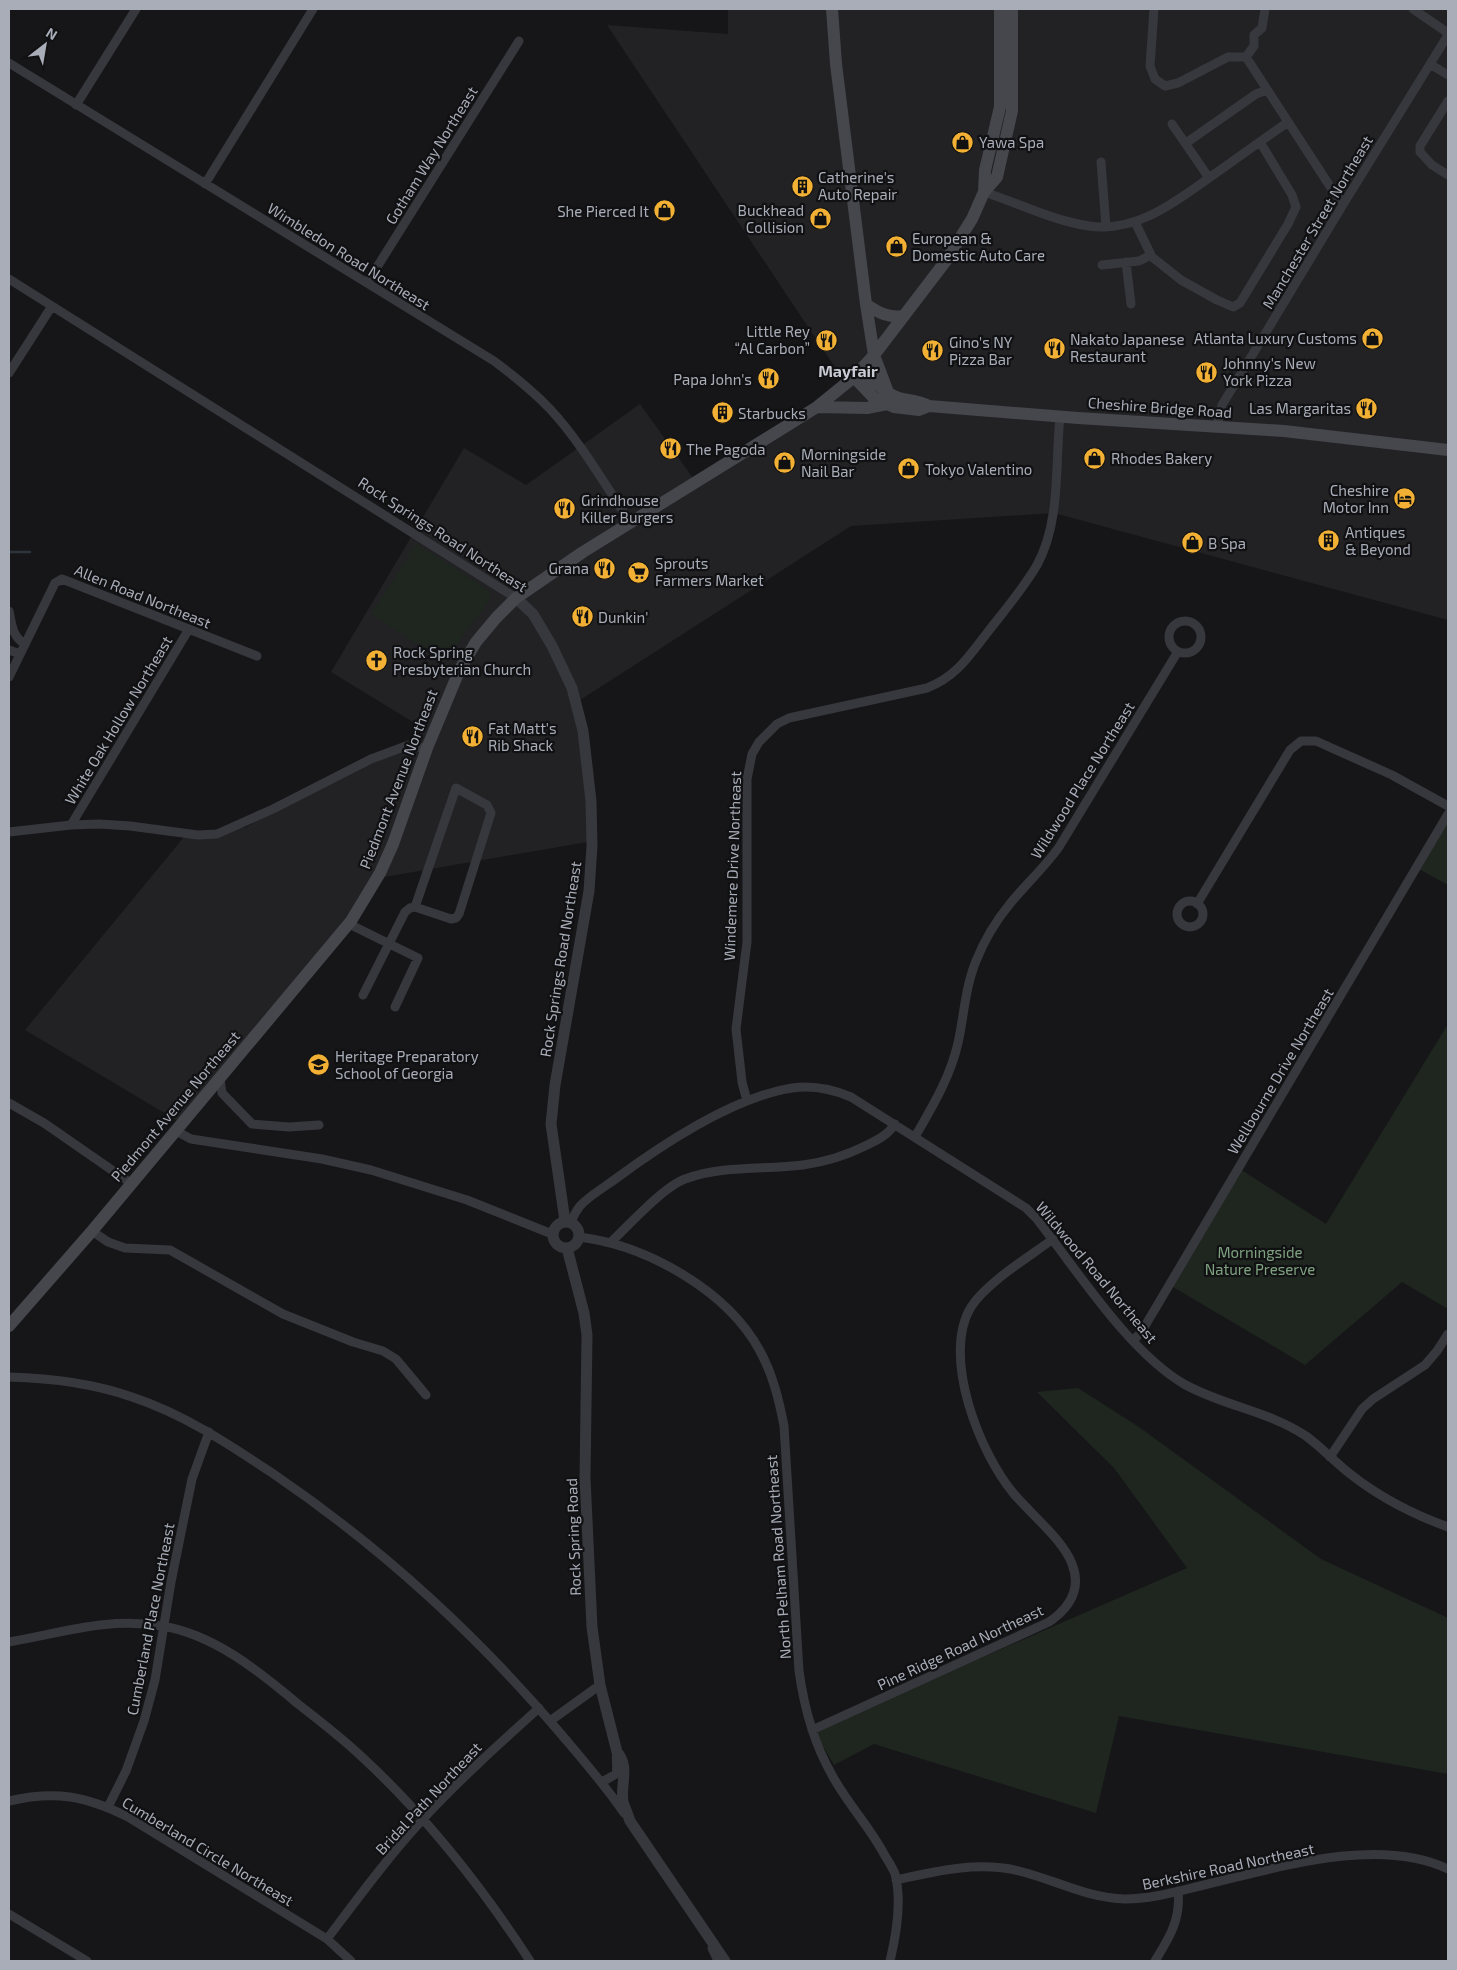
<svg xmlns="http://www.w3.org/2000/svg" width="1457" height="1970" font-family="'Exo 2',sans-serif">
  <rect width="100%" height="100%" fill="#161618"/>
  <!-- built -->
  <path fill="#222225" d="M728 9H1448V620L1054 513 851 526 577 702 593 841 373 879 327 955 183 1124 25 1030 184 837 246 827 426 730 331 672 464 448 526 485 640 404 698 485 846 384 607 25 728 34Z"/>
  <!-- green -->
  <path fill="#1e261f" d="M416 544 460 571 491 593 489 600 445 662 371 614Z
    M1448 816V885L1417 868Z
    M1448 1024V1309L1402 1282 1305 1365 1168 1284 1237 1167 1326 1224Z
    M1078 1388 1139 1427 1321 1559 1448 1618V1774L1119 1716 1096 1813 874 1744 834 1765 814 1731 1187 1568 1114 1468 1037 1392Z"/>
  <g fill="none" stroke-linecap="round" stroke-linejoin="round">
    <!-- stream -->
    <path stroke="#2c353c" stroke-width="2.5" d="M9 552H30"/>
    <!-- minor -->
    <path stroke="#37383d" stroke-width="9" d="M1154 9 1150 66 1155 79 1165 86 1178 83 1228 57H1246L1254 46V35L1262 28 1265 9
      M1413 9 1448 33
      M1246 57 1335 194 1344 203
      M9 63 494 361C514 376 533 391 550 409 580 441 605 485 630 522
      M1430 64 1448 75
      M1448 101 1420 146V152L1432 165 1448 175
      M76 105 136 9
      M1172 124 1209 178
      M1186 143 1256 94 1267 90
      M1101 162 1106 227
      M205 184 313 9
      M984 192C1018 203 1054 221 1089 226 1139 233 1179 199 1216 173 1240 156 1264 139 1288 122
      M1135 222 1152 257 1181 280 1217 300 1233 307 1240 303 1288 224 1296 207 1292 195 1260 142
      M1126 262 1131 304
      M1102 265 1139 261 1151 255
      M9 279 516 598
      M367 283 519 41
      M9 373 52 306
      M1217 426 1222 405 1344 203 1448 35
      M9 611C12 624 12 637 25 644
      M1169 637a16 16 0 1 1 32 0a16 16 0 1 1-32 0Z
      M9 650 20 654
      M9 677 55 583 62 579 257 656
      M456 788 487 805 491 813 459 914 456 918 451 919 415 907Z
      M71 825 189 629
      M9 832 71 825 99 824 130 826 198 835 217 834 273 809 371 759 406 746 427 748
      M1177 914a13 13 0 1 1 26 0a13 13 0 1 1-26 0Z
      M1197 904 1290 750 1301 741H1316L1392 775 1448 806
      M349 924 418 958 395 1007
      M363 995 405 912 410 908 415 907
      M220 1079 222 1093 252 1124 289 1127 319 1125
      M747 1101 742 1082 736 1029 747 942V779L752 754 759 742 777 724 789 718 927 688C956 677 969 656 987 633 1004 611 1023 589 1037 565 1061 521 1055 465 1060 416
      M9 1103 44 1123 132 1184
      M176 1131 191 1139 322 1159 371 1170 467 1200 552 1234
      M915 1137C932 1107 950 1078 958 1043 964 1016 965 988 976 961 984 941 995 922 1009 905 1025 885 1044 868 1059 847L1177 653
      M571 1222C573 1217 576 1211 580 1206 589 1196 603 1188 614 1180 660 1146 734 1097 792 1088 813 1085 832 1089 851 1097L1026 1208 1036 1218C1077 1270 1128 1351 1184 1384 1223 1406 1269 1411 1306 1436 1321 1447 1334 1461 1349 1473 1379 1497 1412 1514 1448 1527
      M92 1231 108 1242 125 1248 170 1250 283 1314 353 1342 383 1351 396 1359 426 1395
      M579 1237C646 1245 727 1290 760 1351 773 1375 779 1400 784 1426L799 1671C804 1707 813 1742 832 1775 847 1803 869 1826 884 1854 888 1861 893 1868 895 1874 902 1900 896 1936 890 1961
      M610 1243C628 1226 663 1187 685 1179 724 1165 764 1170 803 1165 825 1162 845 1156 865 1146 877 1140 887 1136 895 1124
      M1133 1341 1142 1331 1448 814
      M9 1377C50 1378 92 1383 132 1397 184 1414 230 1445 275 1475 382 1548 477 1635 561 1734 583 1760 605 1785 624 1813
      M1330 1457 1362 1409 1373 1399 1425 1365 1437 1351 1448 1334
      M9 1642C62 1633 107 1617 162 1626 213 1634 259 1671 298 1704 320 1721 342 1738 362 1757 427 1817 482 1887 530 1961
      M550 1721 600 1685
      M812 1730 1049 1622C1069 1608 1082 1589 1072 1564 1064 1541 1030 1513 1014 1494 980 1454 941 1356 971 1307 987 1282 1029 1257 1053 1239
      M602 1782 616 1774C618 1766 615 1760 617 1752
      M9 1801C55 1790 86 1796 128 1817L327 1939 351 1961
      M108 1807 126 1771 144 1721 155 1680 171 1582 192 1479 209 1432
      M896 1880C936 1871 979 1861 1019 1871 1056 1880 1086 1898 1125 1899 1151 1899 1175 1892 1200 1886 1274 1869 1376 1835 1448 1869
      M9 1914 87 1961
      M327 1939C358 1898 388 1857 423 1819 459 1780 499 1744 539 1708
      M712 1948 718 1961
      M1155 1961C1169 1938 1181 1920 1178 1891"/>
    <!-- tertiary -->
    <path stroke="#37383d" stroke-width="11" d="M516 598 533 614 552 646 572 688 583 731 591 801 592 846 589 891 555 1085 551 1124 565 1221
      M553 1235a13 13 0 1 1 26 0a13 13 0 1 1-26 0Z
      M567 1248 584 1313 587 1335 585 1478 592 1627 600 1685 617 1752C630 1766 620 1786 623 1802 625 1808 628 1815 630 1821L725 1961"/>
    <!-- secondary -->
    <path stroke="#45474d" stroke-width="12" d="M832 9 836 64 866 304 874 355 888 392
      M984 192 985 170 1000 107V9
      M866 304C878 313 889 318 904 316
      M862 369C872 379 884 393 899 398 910 401 918 400 929 406L1078 418 1284 431 1448 450
      M854 377 873 397 887 404 894 407 919 410 929 406
      M817 407 867 408 887 404
      M9 1326 92 1231 351 921 380 873 393 844 427 748 460 669 476 642 496 618 516 598 583 552 817 407 854 377 874 355 945 262 972 219 984 192 997 177 1012 111V9"/>
  </g>
  <!-- icons -->
  <defs>
    <symbol id="shop-disc" viewBox="-11 -11 22 22"><circle r="9.5" fill="#f2b134" stroke="#111113"/><path d="M-5-2.5h2.3a2.7 3.5 0 0 1 5.4 0H5L5.5 6h-11ZM-1.5-2.5h3a1.5 2.3 0 0 0-3 0Z" fill="#111"/></symbol>
    <symbol id="building-disc" viewBox="-11 -11 22 22"><circle r="9.5" fill="#f2b134" stroke="#111113"/><path d="M-4-6H4V6H1V3H-1V6H-4ZM-2.5-4.3h1.7v1.8h-1.7ZM.8-4.3h1.7v1.8H.8ZM-2.5-1h1.7V.8h-1.7ZM.8-1h1.7V.8H.8Z" fill="#111"/></symbol>
    <symbol id="restaurant-disc" viewBox="-11 -11 22 22"><circle r="9.5" fill="#f2b134" stroke="#111113"/><path d="M-5-6h1v4h1v-4h1v4h1v-4h1v5L-1.5 .5V6h-2V.5L-5-1ZM5-6V6H3V1.5H1.5Q1.5-4 5-6Z" fill="#111"/></symbol>
    <symbol id="hotel-disc" viewBox="-11 -11 22 22"><circle r="9.5" fill="#f2b134" stroke="#111113"/><path d="M-6-4.5h1.5V1H6V5H4.5V3h-9V5H-6ZM-4 0a1.8 1.8 0 1 1 3.6 0ZM.5 0V-2.5h3Q6-2.5 6 0Z" fill="#111"/></symbol>
    <symbol id="supermarket-disc" viewBox="-11 -11 22 22"><circle r="9.5" fill="#f2b134" stroke="#111113"/><path d="M-6-5.5h2.5l.6 2H6L4.5 2H-2.5L-4.4-4H-6ZM-1.5 3.2a1.3 1.3 0 1 0 .1 0ZM3 3.2a1.3 1.3 0 1 0 .1 0Z" fill="#111"/></symbol>
    <symbol id="church-disc" viewBox="-11 -11 22 22"><circle r="9.5" fill="#f2b134" stroke="#111113"/><path d="M-1.2-6h2.4v3.5h3.3v2.4h-3.3V6h-2.4V-.1h-3.3v-2.4h3.3Z" fill="#111"/></symbol>
    <symbol id="school-disc" viewBox="-11 -11 22 22"><circle r="9.5" fill="#f2b134" stroke="#111113"/><path d="M0-5L7-2L0 1L-7-2ZM-4 1L0 2.5L4 1V4Q0 6-4 4Z" fill="#111"/></symbol>
  </defs>
  <g fill-rule="evenodd">
    <use href="#shop-disc" x="950" y="130" width="25" height="25"/>
    <use href="#building-disc" x="790" y="174" width="25" height="25"/>
    <use href="#shop-disc" x="652" y="198" width="25" height="25"/>
    <use href="#shop-disc" x="808" y="206" width="25" height="25"/>
    <use href="#shop-disc" x="884" y="234" width="25" height="25"/>
    <use href="#shop-disc" x="1360" y="326" width="25" height="25"/>
    <use href="#restaurant-disc" x="814" y="328" width="25" height="25"/>
    <use href="#restaurant-disc" x="1042" y="336" width="25" height="25"/>
    <use href="#restaurant-disc" x="920" y="338" width="25" height="25"/>
    <use href="#restaurant-disc" x="1194" y="360" width="25" height="25"/>
    <use href="#restaurant-disc" x="756" y="366" width="25" height="25"/>
    <use href="#restaurant-disc" x="1354" y="396" width="25" height="25"/>
    <use href="#building-disc" x="710" y="400" width="25" height="25"/>
    <use href="#restaurant-disc" x="658" y="436" width="25" height="25"/>
    <use href="#shop-disc" x="1082" y="446" width="25" height="25"/>
    <use href="#shop-disc" x="772" y="450" width="25" height="25"/>
    <use href="#shop-disc" x="896" y="456" width="25" height="25"/>
    <use href="#hotel-disc" x="1392" y="486" width="25" height="25"/>
    <use href="#restaurant-disc" x="552" y="496" width="25" height="25"/>
    <use href="#building-disc" x="1316" y="528" width="25" height="25"/>
    <use href="#shop-disc" x="1180" y="530" width="25" height="25"/>
    <use href="#restaurant-disc" x="592" y="556" width="25" height="25"/>
    <use href="#supermarket-disc" x="626" y="560" width="25" height="25"/>
    <use href="#restaurant-disc" x="570" y="604" width="25" height="25"/>
    <use href="#church-disc" x="364" y="648" width="25" height="25"/>
    <use href="#restaurant-disc" x="460" y="724" width="25" height="25"/>
    <use href="#school-disc" x="306" y="1052" width="25" height="25"/>
  </g>
  <g text-anchor="middle" dominant-baseline="central" stroke-width="4.5" stroke-linejoin="round" paint-order="stroke">
    <!-- poi labels -->
    <g font-size="15" fill="#a8adb8" stroke="#111113" text-anchor="start">
      <text x="979" y="142">Yawa Spa</text>
      <text x="818" y="177">Catherine's<tspan x="818" dy="17">Auto Repair</tspan></text>
      <text x="804" y="210" text-anchor="end">Buckhead<tspan x="804" dy="17">Collision</tspan></text>
      <text x="649" y="211" text-anchor="end">She Pierced It</text>
      <text x="912" y="238">European &amp;<tspan x="912" dy="17">Domestic Auto Care</tspan></text>
      <text x="810" y="331" text-anchor="end">Little Rey<tspan x="810" dy="17">“Al Carbon”</tspan></text>
      <text x="1357" y="338" text-anchor="end">Atlanta Luxury Customs</text>
      <text x="1070" y="339">Nakato Japanese<tspan x="1070" dy="17">Restaurant</tspan></text>
      <text x="949" y="342">Gino's NY<tspan x="949" dy="17">Pizza Bar</tspan></text>
      <text x="1223" y="363">Johnny's New<tspan x="1223" dy="17">York Pizza</tspan></text>
      <text x="752" y="379" text-anchor="end">Papa John's</text>
      <text x="1351" y="408" text-anchor="end">Las Margaritas</text>
      <text x="738" y="413">Starbucks</text>
      <text x="686" y="449">The Pagoda</text>
      <text x="801" y="454">Morningside<tspan x="801" dy="17">Nail Bar</tspan></text>
      <text x="1111" y="458">Rhodes Bakery</text>
      <text x="925" y="469">Tokyo Valentino</text>
      <text x="1389" y="490" text-anchor="end">Cheshire<tspan x="1389" dy="17">Motor Inn</tspan></text>
      <text x="581" y="500">Grindhouse<tspan x="581" dy="17">Killer Burgers</tspan></text>
      <text x="1345" y="532">Antiques<tspan x="1345" dy="17">&amp; Beyond</tspan></text>
      <text x="1208" y="543">B Spa</text>
      <text x="655" y="563">Sprouts<tspan x="655" dy="17">Farmers Market</tspan></text>
      <text x="589" y="568" text-anchor="end">Grana</text>
      <text x="598" y="617">Dunkin'</text>
      <text x="393" y="652">Rock Spring<tspan x="393" dy="17">Presbyterian Church</tspan></text>
      <text x="488" y="728">Fat Matt's<tspan x="488" dy="17">Rib Shack</tspan></text>
      <text x="335" y="1056">Heritage Preparatory<tspan x="335" dy="17">School of Georgia</tspan></text>
    </g>
    <!-- street labels -->
    <g font-size="15" fill="#a8adb8" stroke="#111113">
      <text transform="translate(431 155) rotate(-58)">Gotham Way Northeast</text>
      <text transform="translate(1317 222) rotate(-59)">Manchester Street Northeast</text>
      <text transform="translate(349 256) rotate(32)">Wimbledon Road Northeast</text>
      <text transform="translate(1160 407) rotate(4)">Cheshire Bridge Road</text>
      <text transform="translate(443 534) rotate(33)">Rock Springs Road Northeast</text>
      <text transform="translate(143 596) rotate(22)">Allen Road Northeast</text>
      <text transform="translate(118 720) rotate(-59)">White Oak Hollow Northeast</text>
      <text transform="translate(398 779) rotate(-69)">Piedmont Avenue Northeast</text>
      <text transform="translate(1082 780) rotate(-58)">Wildwood Place Northeast</text>
      <text transform="translate(732 866) rotate(-88)">Windemere Drive Northeast</text>
      <text transform="translate(560 959) rotate(-81)">Rock Springs Road Northeast</text>
      <text transform="translate(1280 1071) rotate(-59)">Wellbourne Drive Northeast</text>
      <text transform="translate(175 1106) rotate(-50)">Piedmont Avenue Northeast</text>
      <text transform="translate(1097 1272) rotate(50)">Wildwood Road Northeast</text>
      <text transform="translate(573 1537) rotate(-92)">Rock Spring Road</text>
      <text transform="translate(778 1557) rotate(-94)">North Pelham Road Northeast</text>
      <text transform="translate(150 1619) rotate(-79)">Cumberland Place Northeast</text>
      <text transform="translate(960 1647) rotate(-25)">Pine Ridge Road Northeast</text>
      <text transform="translate(428 1798) rotate(-47)">Bridal Path Northeast</text>
      <text transform="translate(208 1851) rotate(31)">Cumberland Circle Northeast</text>
      <text transform="translate(1228 1866) rotate(-12)">Berkshire Road Northeast</text>
    </g>
    <!-- park labels -->
    <g font-size="15" fill="#7fa381" stroke="#111113">
      <text x="1260" y="1252">Morningside<tspan x="1260" dy="17">Nature Preserve</tspan></text>
    </g>
    <!-- neighbourhood labels -->
    <g font-size="16" font-weight="bold" fill="#c9ccd4" stroke="#111113">
      <text x="848" y="370">Mayfair</text>
    </g>
  </g>
  <!-- border -->
  <rect width="1457" height="1970" fill="none" stroke="#a8adb8" stroke-width="20"/>
  <!-- north arrow -->
  <g transform="translate(45 45) rotate(31)" stroke="#111113" stroke-width="4" paint-order="stroke">
  <path d="M0-4L9 19L0 12L-9 19Z" fill="#a8adb8"/>
  <text y="-8" font-size="14" font-weight="bold" text-anchor="middle" fill="#a8adb8">N</text>
  </g>
</svg>
